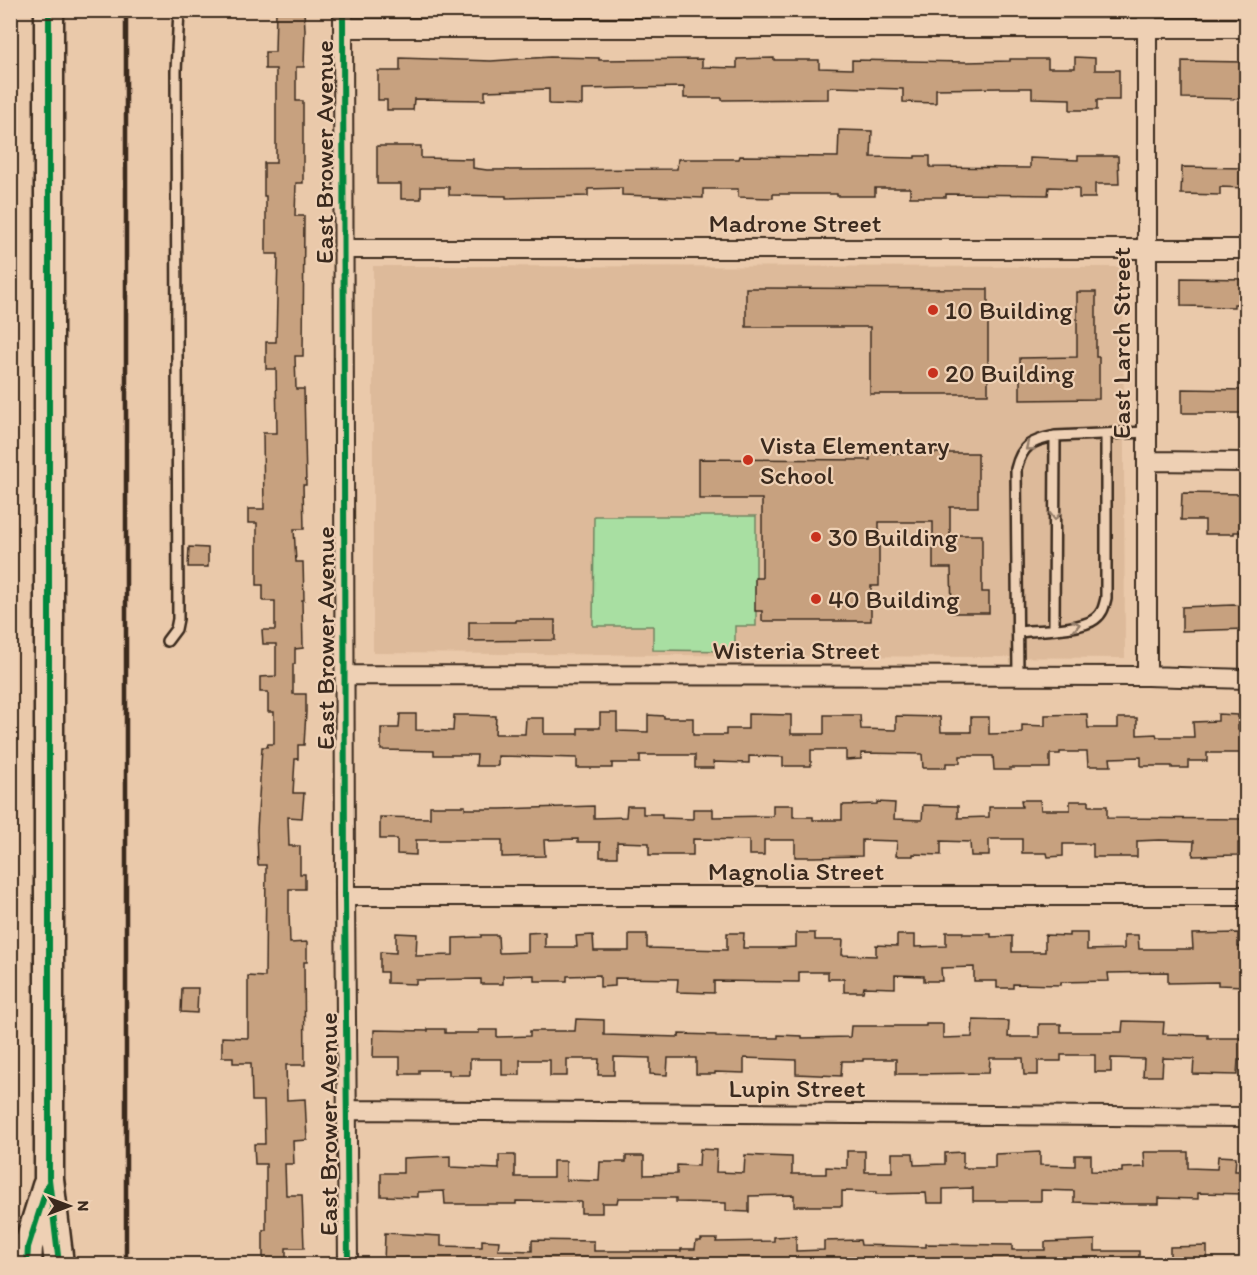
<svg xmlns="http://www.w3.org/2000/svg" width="1257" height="1275" font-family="Itim,sans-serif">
  <rect width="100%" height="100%" fill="#eac9aa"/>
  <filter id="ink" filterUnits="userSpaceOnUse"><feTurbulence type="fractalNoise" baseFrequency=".0167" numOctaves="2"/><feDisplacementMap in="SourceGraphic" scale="12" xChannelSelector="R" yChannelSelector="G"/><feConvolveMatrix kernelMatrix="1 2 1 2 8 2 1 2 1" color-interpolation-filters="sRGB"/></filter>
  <g filter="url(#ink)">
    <!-- built -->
    <path fill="#ddba9a" d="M373 266 1123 267 1125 658 373 653Z"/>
    <!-- green -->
    <path fill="#a8dfa2" stroke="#728460" stroke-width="1.5" d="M594 516H756V626H735V651L653 650V626H593Z"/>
    <!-- building -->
    <path fill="#c7a17f" stroke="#3b2a1e" stroke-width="1.5" d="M276 10H304L305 30 304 67H296V101H303V183H296L295 216H304L303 356H295L296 389H304L306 485H303L304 529H294L296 562H303L304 600H302L303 648 295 649V664H293V694H306V712L304 745H298V759H295L293 793H304L302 818 288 817 289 846H300V874H305V889H289V913L290 943 307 942V962H304L305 1065H286L287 1100 305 1099 307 1140 293 1141 294 1164H285L286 1195H302L304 1248H286V1264H263V1230H266V1164H255L254 1144H265L264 1101H252L251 1063H233V1057H222V1037L248 1038V976L265 977 266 865H258L257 830 262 747H267L268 744H274V712H268V692H260V677L276 676V644H263L262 630H275V601H263V585H257V523H248V509H264L263 433H277L276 369H266V342H276L278 254H266V196H264V163H276V69H265V52H275Z
      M550 57 599 58V60L702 59V67L737 68V59L774 58V60H819V68L852 69V60L967 62 1010 61V59H1048V68H1075V57L1095 58V70H1119V100H1097V110H1070V99L1032 98V88H1001L936 89V103L903 102V89L832 87 828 88V99L722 100V98H684V87L582 89V105L549 104V89L485 91V100L414 99 413 110H387V100H378V71H400V58L491 61Z
      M1182 61 1246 62V99L1182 98Z
      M839 130 872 131 871 157 915 158V156H930V167L1030 168V158L1078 160V156H1118L1119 184H1095V198H1079V188L1049 187 1048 195 946 194V197H910V188H875V196H837V194H773V198L738 197V189H703V198L622 195V188L588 189V196L506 198V196L449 195V187H421V199H401V184H377V146H421V158L473 159V168L487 170 677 169 678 159H739L740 156 838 157Z
      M1182 167 1246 168V188L1220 187V195L1181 194Z
      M1181 278 1246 279V304H1234V307L1181 306Z
      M746 288 988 289V394H870V327H746Z
      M1077 292H1096V357H1099V399L1020 400V358L1077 357Z
      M1182 389 1246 390V413H1182Z
      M870 453H978V507H950V535H982V592H989V613H952L951 568H933V522H879V586H871V621H762V611H755V578H762V499H699V459L870 460Z
      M1182 493 1246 494V532H1234V534H1205V520H1181Z
      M189 547 208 548V567H188Z
      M1233 605 1246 606V629L1182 631V607Z
      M516 620H555V640L469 641V622H516Z
      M600 713H617V731L648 732V715L664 716V718H693V735H726V729H748V714L791 715V734H824V715H860L861 729 896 730V716L940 717 941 732H971V717H989V734L1022 733V725L1045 726V715L1087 714 1088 728H1118V718H1137V735L1156 734 1157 737H1194L1193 722 1218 721V714L1238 715V730H1246V753H1207V761H1188V768H1172V766H1141V757L1110 758 1111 766H1088L1087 752H1060V754H1050V768H1009L1010 770H994L993 756H960V763H946V768H923L922 754 861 753V759L846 760V750H811V766H783V757L749 756V763L713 762 714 768H695V755H640V763H612V768H577V758L498 756V766H476L477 755H434V751L381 750V728H399L400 714H416V730L453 731 454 715H468L496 716 495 734H525L526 718H544V734H578V728H600Z
      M1021 800H1040L1041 810H1070V801H1089V806H1107V818L1246 819V843H1238V855L1193 856 1194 841 1159 840 1137 841V857H1093V844H1063V856L1048 857 1047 853H1022V839H989V856H971L970 842 941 841V855L913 854V856H896L897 841 862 840V856L813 857H795V840H764V855H749V840L693 839V855H649V843L617 842V857H600V842H578V839L544 840 545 856 502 857V840H416V855L397 854V839H380V817L430 818V806H465V809H500L594 806V818L626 817 627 806H643V814H662V818L693 819V809H713V817L773 816V805H793V817H813V820H842V805L877 804V802L895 803 894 819 922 820 923 805 958 806V818L989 817V807H1022Z
      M545 932V947H577L576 936 593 935 594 951H629V934H647V948L727 950V933H744L743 948H778L796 947V933H815V940H843L842 955 876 956V945L897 946V935H915V947L946 946V932H963V934H991V937L1012 936V952H1045V935L1069 936V933H1087V950L1124 949V935H1138L1139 949H1193L1192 934 1238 933V947H1246V986L1218 985V982L1168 983V972L1108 973 1109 981 1061 982V985L1013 984V988H997V981H974V967L941 968 942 981H924V976L895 975V988L864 987 863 992H844V979H828V972H799V982L714 981V993L677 992 678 979 615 978V986L600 987V975L567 976V981H534V975L503 976V984H481V979L416 980V984L387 983V972H380V952L396 953V933L417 934 416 956 453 955V938L481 937V935H498L499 953 528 952V933Z
      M182 988H198L197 1013 181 1012Z
      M576 1019 604 1020V1035L679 1037V1034L716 1035V1037L778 1038V1035L802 1036V1038L850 1037 851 1026H926V1024H943V1038L972 1037 973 1020 1009 1021 1008 1037H1039V1024H1061V1032H1122L1123 1021 1164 1022 1163 1034 1208 1035V1038H1246V1060H1238L1237 1075 1193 1074 1194 1059 1163 1058 1162 1076H1143L1144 1059 1111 1058V1072H1095V1055H1061V1061H1038V1075H1024L1023 1058H990L989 1073 912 1074H896V1059H863V1061H842L841 1076 796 1074V1060L744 1058V1073L715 1072V1074H696V1058H668L667 1075 650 1074V1058L614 1057V1075H598L599 1059H567V1076H550V1060H520V1075H502V1059H470V1075H449V1070H419V1074H400V1057H373L374 1030 428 1031V1029H445V1033H479V1030H497V1037L530 1036V1031H575Z
      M700 1149 717 1150 716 1172 744 1173 745 1155 764 1156 792 1157V1174H826V1167L847 1168V1151H865V1172H892V1153H913L914 1165 945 1164V1153L963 1152V1168H995V1154L1040 1152V1165L1075 1166V1155H1091V1171L1122 1172V1168L1145 1167 1144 1152H1188V1168L1217 1169 1218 1156 1236 1157 1235 1171H1246V1194L1198 1193V1199L1159 1198V1204H1123L1074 1202V1191L1041 1190V1201H973V1188L943 1189V1203H927L926 1193 876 1194V1192L842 1191V1206H794V1195L749 1196V1212L726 1211V1203L676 1202V1198H618L617 1203H602V1213H581V1202L516 1201V1204H445L444 1191 418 1192V1197L381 1196V1173H403V1158L450 1156V1167L499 1169V1155H515V1177H553V1161H566V1180L599 1181 600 1162H626V1156H644V1175L677 1174V1165L699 1166Z
      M385 1233 441 1236V1246L482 1247V1240L499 1241 498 1250 532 1251V1240L594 1241V1251H681V1249H695L696 1241H701V1239H717L716 1242 774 1241V1237L796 1236V1251L824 1250V1241L860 1240 861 1245 926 1247V1244L1012 1245V1250H1045V1242L1095 1240V1251H1139V1264H384Z
      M1207 1246V1264H1170V1247Z"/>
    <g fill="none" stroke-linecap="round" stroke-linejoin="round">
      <defs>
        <path id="service" d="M1054 628 1055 436
          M1018 632C1037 630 1081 630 1095 619 1103 613 1104 606 1106 598V434
          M167 641 176 629 178 619 176 71 179 10
          M1018 675 1016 469C1022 445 1031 441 1055 436L1147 432"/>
        <path id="minor" d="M343 10 345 896 348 1264
          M1147 10V676
          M343 28H1246
          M343 249H1246
          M1147 461 1246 462
          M345 675 1147 676 1246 679
          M345 896H1246
          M348 1110 1246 1117"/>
        <path id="primary" d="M49 10V1179L59 1264
          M27 1264 28 1247 47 1186"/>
      </defs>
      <!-- service casing -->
      <use href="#service" stroke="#3b2a1e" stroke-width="14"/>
      <!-- minor casing -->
      <use href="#minor" stroke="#3b2a1e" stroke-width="22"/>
      <!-- primary casing -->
      <use href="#primary" stroke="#3b2a1e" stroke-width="33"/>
      <!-- service -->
      <use href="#service" stroke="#eed0b4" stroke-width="9"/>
      <!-- minor -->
      <use href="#minor" stroke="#eed0b4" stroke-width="18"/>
      <!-- primary -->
      <use href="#primary" stroke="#eed0b4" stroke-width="28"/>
      <!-- rail -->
      <path stroke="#3b2a1e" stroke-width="4.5" d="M126 10V1264"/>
      <defs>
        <path id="cycleway" d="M49 10V1179L59 1264
          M343 10 345 896 348 1264
          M27 1264 28 1247 48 1184"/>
      </defs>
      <!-- cycleway casing -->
      <use href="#cycleway" stroke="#eed0b4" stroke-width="10"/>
      <!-- cycleway -->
      <use href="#cycleway" stroke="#00873e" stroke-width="6"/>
    </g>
    <!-- one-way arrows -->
    <defs><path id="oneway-chevron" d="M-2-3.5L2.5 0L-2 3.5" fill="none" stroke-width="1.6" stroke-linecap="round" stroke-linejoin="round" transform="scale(1.5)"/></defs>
    <g stroke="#947d69">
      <use href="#oneway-chevron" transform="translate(1029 447) rotate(141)"/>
      <use href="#oneway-chevron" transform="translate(1055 516) rotate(90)"/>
      <use href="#oneway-chevron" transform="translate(1076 625) rotate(-11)"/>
    </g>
  </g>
  <!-- markers -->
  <g fill="#c8321e" stroke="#eed0b4" stroke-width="2">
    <circle cx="933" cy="310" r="6"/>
    <circle cx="933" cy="373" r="6"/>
    <circle cx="748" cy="460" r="6"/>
    <circle cx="816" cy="537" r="6"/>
    <circle cx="816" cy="599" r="6"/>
  </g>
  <g text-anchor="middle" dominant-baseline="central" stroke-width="4.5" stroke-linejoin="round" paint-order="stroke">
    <!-- street labels -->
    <g font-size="26" fill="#3b2a1e" stroke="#eed0b4">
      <text transform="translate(324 152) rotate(-90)">East Brower Avenue</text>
      <text x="795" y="223">Madrone Street</text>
      <text transform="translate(1121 343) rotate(-90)">East Larch Street</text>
      <text transform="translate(325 638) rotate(-90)">East Brower Avenue</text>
      <text x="796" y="650">Wisteria Street</text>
      <text x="796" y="871">Magnolia Street</text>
      <text x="797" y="1088">Lupin Street</text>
      <text transform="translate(328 1124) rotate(-90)">East Brower Avenue</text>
    </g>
    <!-- poi labels -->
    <g font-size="26" fill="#3b2a1e" stroke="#eed0b4" text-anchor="start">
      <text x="945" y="310">10 Building</text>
      <text x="945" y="373">20 Building</text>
      <text x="760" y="445">Vista Elementary<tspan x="760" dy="30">School</tspan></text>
      <text x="828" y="537">30 Building</text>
      <text x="828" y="599">40 Building</text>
    </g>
  </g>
  <!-- margin -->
  <rect width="1257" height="1275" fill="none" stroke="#eed0b4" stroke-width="36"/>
  <rect x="18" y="18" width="1221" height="1239" fill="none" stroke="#3b2a1e" stroke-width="2" filter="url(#ink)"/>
  <!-- north arrow -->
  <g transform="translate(69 1206) rotate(90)" stroke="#eed0b4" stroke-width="4.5" paint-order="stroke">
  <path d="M0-4.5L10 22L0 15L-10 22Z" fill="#3b2a1e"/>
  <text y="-9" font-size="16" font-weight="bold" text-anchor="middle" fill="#3b2a1e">N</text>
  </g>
</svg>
